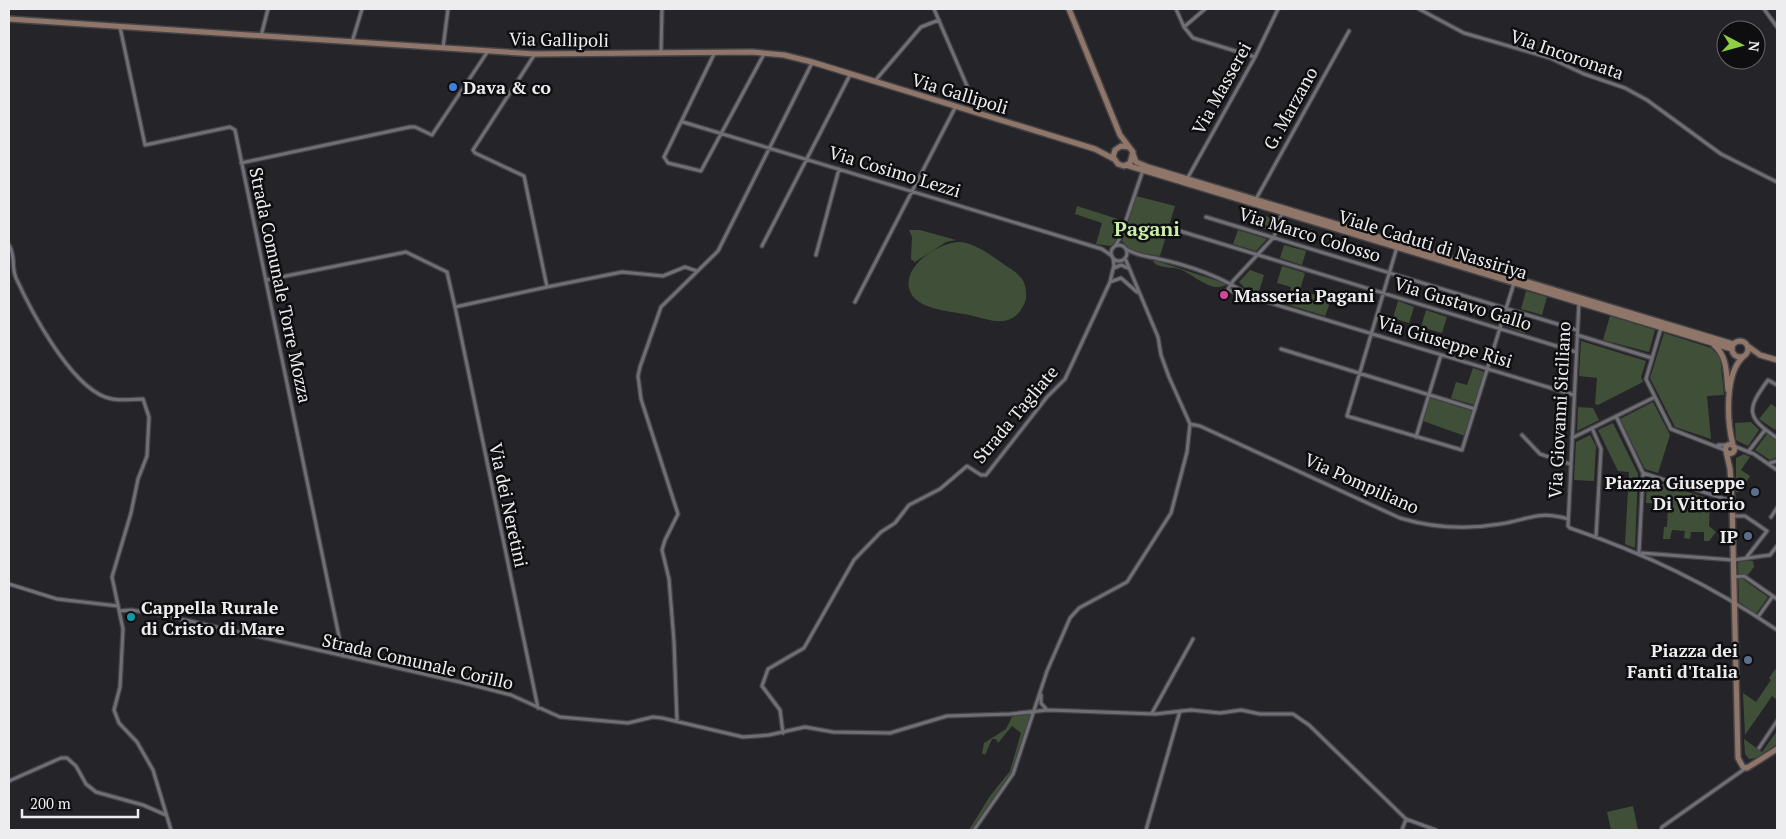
<svg xmlns="http://www.w3.org/2000/svg" width="1786" height="839" font-family="'PT Serif',serif">
  <rect width="100%" height="100%" fill="#252429"/>
  <!-- green -->
  <path fill="#405038" d="M1136 196 1175 206 1160 256 1131 251 1122 241Z
    M1077 206 1124 221 1118 240 1111 246 1096 244 1102 223 1075 214Z
    M1255 213 1275 219 1271 231 1251 225Z
    M909 230H920L956 240 946 242 915 262 911 259 912 237Z
    M1238 230 1267 239 1256 251 1233 244Z
    M961 242C980 245 995 259 1011 269 1020 275 1026 281 1026 293 1027 300 1024 305 1020 311 1006 330 983 317 964 314 949 311 916 309 910 291 900 267 940 241 961 242Z
    M1284 245 1306 251 1302 265 1280 258Z
    M1153 261H1157L1227 284C1213 295 1192 273 1179 269 1171 267 1156 268 1153 261Z
    M1282 266 1305 273 1300 290 1331 300 1325 316 1286 304 1291 287 1277 283Z
    M1250 270 1264 275 1258 295 1250 293 1239 282Z
    M1526 291 1547 297 1542 315 1521 309Z
    M1398 301 1414 307 1409 323 1393 318Z
    M1426 310 1447 317 1442 333 1421 327Z
    M1508 312 1529 319 1525 333 1504 326Z
    M1610 316 1655 330 1649 352 1603 340Z
    M1664 333 1711 348 1720 357 1724 395 1707 396 1711 439 1675 427 1650 378Z
    M1581 341 1646 361 1641 377 1643 382 1598 405 1595 404 1597 378 1579 376Z
    M1473 368 1484 372 1474 405 1451 398 1456 382 1467 385Z
    M1430 398 1472 411 1465 436 1423 421Z
    M1653 402 1670 435 1658 473 1645 469 1620 419Z
    M1771 404 1777 408V427L1775 430 1759 419Z
    M1578 407 1593 408 1599 420 1577 431Z
    M1751 422 1759 430 1748 446 1736 440 1735 423Z
    M1613 423 1638 474 1635 548 1625 544 1629 472 1618 471 1598 430Z
    M1767 434 1777 441V457L1770 460 1755 450Z
    M1590 435 1596 446 1594 481 1574 480 1576 442Z
    M1744 454 1750 457 1741 470 1750 476 1740 492H1736V458Z
    M1647 479 1710 499 1709 526 1716 532 1709 541H1704V532H1691L1690 539 1684 538 1685 531 1672 530 1670 539H1663L1664 527H1667L1668 504 1646 503Z
    M1741 561H1753L1754 567 1744 580 1768 597 1756 614 1739 602 1738 563Z
    M1777 667V700L1772 696 1745 735 1743 693 1756 702 1771 680 1769 678Z
    M1031 714 1011 774 973 830H969L990 796 1010 771 1021 733 1012 726 998 743 996 739H992L985 755 982 753 984 743 1006 729 1013 715Z
    M1777 731V744L1756 758 1749 759 1745 754 1744 739 1762 752Z
    M1633 806 1638 830H1611L1607 812Z"/>
  <g fill="none" stroke-linecap="round" stroke-linejoin="round">
    <defs>
      <path id="street" d="M934 9 979 114
        M1176 9 1184 27 1193 38 1255 57
        M1419 9 1464 33 1550 58 1584 74 1625 88 1647 100 1721 154 1777 182
        M1764 9 1777 27
        M120 27 145 145 230 127 235 130 343 656
        M1184 27 1205 9
        M261 36 268 9
        M352 42 362 9
        M443 48 448 9
        M715 52 664 157 668 163 701 171 764 54
        M661 53 662 9
        M874 82 921 27 939 20
        M683 122 1102 249 1112 256
        M241 163 410 127H415L432 135 488 51
        M1187 179 1255 57 1278 9
        M1256 199 1349 31
        M1282 213 1274 237 1233 281 1228 289 1231 291 1574 395
        M1206 217 1577 330
        M1170 228 1576 352
        M9 245C16 256 11 266 16 278 31 311 69 383 105 397 118 402 130 399 143 399L149 417 147 456 138 479 131 513 112 577 123 629 120 687 114 710 119 723 137 742 153 770 171 830
        M1111 253a8 8 0 1 1 16 0a8 8 0 1 1-16 0Z
        M762 246 850 75
        M1115 246 1120 238 1143 170
        M1397 247 1347 416 1462 450 1514 283
        M1126 249C1137 256 1147 256 1159 259 1188 265 1225 278 1248 295
        M816 255 839 169
        M1114 268 1121 265 1128 268
        M266 280 406 252 447 272 455 307 547 287 524 176 475 153 473 150 535 54
        M1110 282 1121 278 1137 292
        M547 287 622 272 663 276 685 267 697 271
        M855 302 956 106
        M1579 302 1568 526 1570 528C1646 554 1711 585 1777 630
        M455 307 538 708
        M1661 328 1646 379 1671 429 1725 450
        M1577 335 1652 358
        M1281 349 1475 409
        M1777 385 1768 380C1746 410 1746 417 1777 438
        M1616 416 1643 473 1732 501
        M1190 424 1200 426 1400 518C1433 528 1465 530 1500 524 1528 520 1537 510 1568 519
        M1592 428 1601 449 1596 537
        M1522 435 1540 454 1570 464
        M1416 437 1441 355
        M1572 438 1655 397
        M1718 445H1726
        M1734 446 1754 454 1777 470
        M1748 452 1765 430
        M1770 463 1777 461
        M1733 516H1745L1767 531 1746 558
        M1771 517 1777 508
        M1639 552 1643 473
        M1642 553 1733 560 1770 555 1777 546
        M1733 577 1744 576 1777 599
        M9 584 57 599 118 606
        M119 611 131 610 163 615 464 683 511 695 560 717 628 723 653 717 662 718 743 737 769 735 805 727 833 732 890 733 947 716 1010 714 1048 710 1155 714 1191 710 1220 713 1241 710 1260 714H1293L1309 725 1406 819 1436 830
        M1758 617 1773 596
        M1041 695V703L1046 709
        M1152 713 1193 639
        M677 721 674 642 669 579 662 550 665 540 678 514 641 399 638 376 640 367 661 307 718 251 812 63
        M783 733 780 710 762 686 768 669 804 648 854 560 881 532 895 523 909 505 940 489 967 466 981 475H986L1047 397 1065 379 1110 282 1114 265 1113 258
        M1759 748 1777 721
        M9 781 61 758H67L76 766 86 784 96 792 143 805 166 815
        M974 830 1013 774 1047 671 1070 618 1079 608 1127 582 1171 513 1187 452 1190 424 1169 377 1161 355 1158 337 1125 258
        M1146 830 1180 711
        M1402 830 1406 819
        M1661 830 1662 827 1746 768"/>
      <path id="secondary" d="M1069 9 1120 135 1133 152 1130 163 1124 166 1118 164 1113 157 1115 150 1121 146 1129 147
        M9 19 535 54 752 52 784 55 812 62 1095 149 1114 159
        M1133 154 1136 162 1148 167 1733 344
        M1126 165 1732 349
        M1732 349a8 8 0 1 1 16 0a8 8 0 1 1-16 0Z
        M1714 345C1728 357 1726 374 1728 390
        M1749 347 1760 355 1777 360
        M1725.5 449a4.5 4.5 0 1 1 9 0a4.5 4.5 0 1 1-9 0Z
        M1733 445C1727 422 1724 373 1744 356
        M1726 451 1730 469 1732 501 1738 758 1743 767 1747 768 1777 749"/>
    </defs>
    <!-- street casing -->
    <use href="#street" stroke="#444347" stroke-width="5.5"/>
    <!-- secondary casing -->
    <use href="#secondary" stroke="#444347" stroke-width="8"/>
    <!-- street -->
    <use href="#street" stroke="#716f76" stroke-width="3"/>
    <!-- secondary -->
    <use href="#secondary" stroke="#8f7669" stroke-width="5"/>
  </g>
  <!-- markers -->
  <circle fill="#3f7fe0" stroke="#0e0e10" stroke-width="2" cx="453" cy="87" r="5"/>
  <circle fill="#d1479c" stroke="#0e0e10" stroke-width="2" cx="1224" cy="295" r="5"/>
  <g fill="#5c6f8a" stroke="#0e0e10" stroke-width="2">
    <circle cx="1755" cy="492" r="5"/>
    <circle cx="1748" cy="536" r="5"/>
    <circle cx="1748" cy="660" r="5"/>
  </g>
  <circle fill="#0f9aa8" stroke="#0e0e10" stroke-width="2" cx="131" cy="617" r="5"/>
  <g text-anchor="middle" dominant-baseline="central" stroke-width="5" stroke-linejoin="round" paint-order="stroke">
    <!-- street labels -->
    <g font-size="18" fill="#edecef" stroke="#0e0e10">
      <text transform="translate(559 39) rotate(1)">Via Gallipoli</text>
      <text transform="translate(1567 54) rotate(19)">Via Incoronata</text>
      <text transform="translate(1221 88) rotate(-61)">Via Masserei</text>
      <text transform="translate(960 93) rotate(17)">Via Gallipoli</text>
      <text transform="translate(1290 108) rotate(-61)">G. Marzano</text>
      <text transform="translate(895 171) rotate(17)">Via Cosimo Lezzi</text>
      <text transform="translate(1310 234) rotate(17)">Via Marco Colosso</text>
      <text transform="translate(1433 244) rotate(17)">Viale Caduti di Nassiriya</text>
      <text transform="translate(281 285) rotate(78)">Strada Comunale Torre Mozza</text>
      <text transform="translate(1463 303) rotate(17)">Via Gustavo Gallo</text>
      <text transform="translate(1445 341) rotate(17)">Via Giuseppe Risi</text>
      <text transform="translate(1559 410) rotate(-87)">Via Giovanni Siciliano</text>
      <text transform="translate(1015 414) rotate(-50)">Strada Tagliate</text>
      <text transform="translate(1362 483) rotate(24)">Via Pompiliano</text>
      <text transform="translate(509 505) rotate(78)">Via dei Neretini</text>
      <text transform="translate(418 661) rotate(13)">Strada Comunale Corillo</text>
    </g>
    <!-- poi labels -->
    <g font-size="18" font-weight="bold" fill="#edecef" stroke="#0e0e10" text-anchor="start">
      <text x="463" y="87">Dava &amp; co</text>
      <text x="1234" y="295">Masseria Pagani</text>
      <text x="1745" y="482" text-anchor="end">Piazza Giuseppe<tspan x="1745" dy="21">Di Vittorio</tspan></text>
      <text x="1738" y="536" text-anchor="end">IP</text>
      <text x="141" y="607">Cappella Rurale<tspan x="141" dy="21">di Cristo di Mare</tspan></text>
      <text x="1738" y="650" text-anchor="end">Piazza dei<tspan x="1738" dy="21">Fanti d'Italia</tspan></text>
    </g>
    <!-- quarter labels -->
    <g font-size="20" font-weight="bold" fill="#caefa9" stroke="#0e0e10">
      <text x="1147" y="228">Pagani</text>
    </g>
  </g>
  <!-- border -->
  <rect width="1786" height="839" fill="none" stroke="#edecef" stroke-width="20"/>
  <!-- north arrow -->
  <g transform="translate(1741 45) rotate(96)"><circle r="24" fill="#0e0e10" stroke="#676769"/>
  <path d="M0-4L9 19L0 12L-9 19Z" fill="#8dce43"/>
  <text y="-8" font-size="14" font-weight="bold" text-anchor="middle" fill="#edecef">N</text>
  </g>
  <!-- scale -->
  <path d="M22 809v8h116v-8" fill="none" stroke="#edecef" stroke-width="2.5"/>
  <text x="30" y="809" font-size="15" fill="#edecef" stroke="#0e0e10" stroke-width="4" paint-order="stroke">200 m</text>
</svg>
